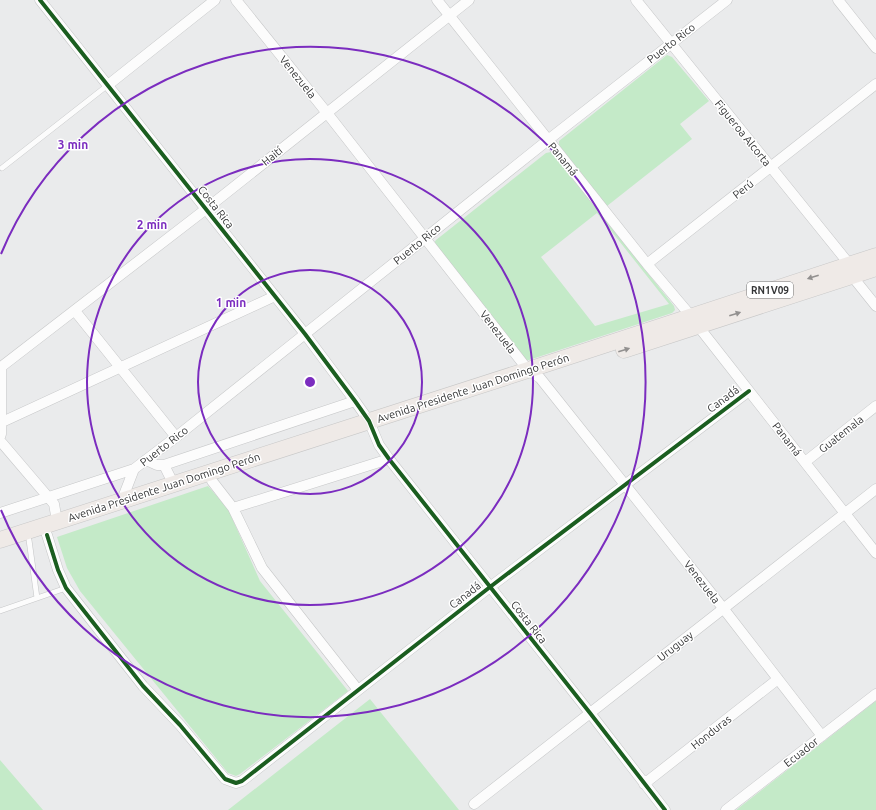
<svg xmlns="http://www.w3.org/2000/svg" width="876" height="810" font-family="Ubuntu,sans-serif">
  <rect width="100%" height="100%" fill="#eaebec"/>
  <!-- green -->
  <path fill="#c4eac8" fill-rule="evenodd" d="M667 55 672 57 709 101 680 124 692 139 607 206 559 145V141Z
    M551 152 674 306 675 310 672 313 529 360H525L434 243 436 240 546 153ZM597 213 669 304 595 326 541 257Z
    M208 486 228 509 260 581 348 691 240 774 236 776 228 773 80 591 67 568 57 537Z
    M370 699 459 810H228Z
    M876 701V810H736Z
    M0 760 43 810H0Z"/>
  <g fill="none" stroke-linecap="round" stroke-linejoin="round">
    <defs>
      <path id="lane" d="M2 168 108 85
        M29 540 37 598
        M0 611 66 588"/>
      <path id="street" d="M40 0 305 334 355 401 369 421 379 445 389 459 590 713 665 810
        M236 0 327 113 528 370 540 378 723 608 822 736
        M437 0 647 264 691 316
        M636 0 850 265
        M838 0 876 48
        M108 85 215 0
        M647 264 876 84
        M852 276 876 306
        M75 311 176 437
        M698 326 876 553
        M0 423 275 296
        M0 437 1 434V367L206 209 469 0
        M2 443 54 504 57 521
        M146 460 157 465H164L355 401
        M805 462 876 406
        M164 465 173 483
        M212 481 233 508 262 568 358 690
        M122 500 134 469 176 437 548 140 727 0
        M233 508 389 459
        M0 513 134 469
        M47 535 58 570 66 588 143 686 180 725 225 779 236 783 242 781 490 587 749 391
        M644 784 778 679
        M474 804 876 489
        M726 810 876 694"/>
      <path id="primary" d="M624 350 876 268
        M0 540 528 370 876 256"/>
    </defs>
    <!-- lane casing -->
    <use href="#lane" stroke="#c6c7c8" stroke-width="6"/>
    <!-- street casing -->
    <use href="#street" stroke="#c6c7c8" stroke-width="11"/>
    <!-- primary casing -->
    <use href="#primary" stroke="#c8c8c8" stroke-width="17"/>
    <!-- lane -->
    <use href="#lane" stroke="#fcfcfc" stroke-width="5"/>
    <!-- street -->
    <use href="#street" stroke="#fcfcfc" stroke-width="10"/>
    <!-- primary -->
    <use href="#primary" stroke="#efeae7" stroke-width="16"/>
    <defs>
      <path id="cycleway" d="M40 0 305 334 355 401 369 421 379 445 389 459 590 713 665 810
        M47 535 58 570 66 588 143 686 180 725 225 779 236 783 242 781 490 587 749 391"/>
    </defs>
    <!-- cycleway casing -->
    <use href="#cycleway" stroke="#fff" stroke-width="6"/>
    <!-- cycleway -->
    <use href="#cycleway" stroke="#1b5e20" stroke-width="4"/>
  </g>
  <!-- one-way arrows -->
  <defs><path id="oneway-solid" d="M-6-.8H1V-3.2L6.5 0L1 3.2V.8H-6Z"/></defs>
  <g fill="#92908f">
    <use href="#oneway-solid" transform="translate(813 277) rotate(162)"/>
    <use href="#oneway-solid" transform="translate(735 314) rotate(-18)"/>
    <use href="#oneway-solid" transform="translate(624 350) rotate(-18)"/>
  </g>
  <!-- distance rings -->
  <g fill="none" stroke="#7b2cbf" stroke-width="2">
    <circle cx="310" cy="382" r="112"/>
    <circle cx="310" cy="382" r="223"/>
    <path d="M1 254A335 335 0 1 1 1 510"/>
  </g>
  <g text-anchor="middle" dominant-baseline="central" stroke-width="3" stroke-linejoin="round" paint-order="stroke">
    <!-- shield labels -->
    <rect fill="#fff" stroke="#727273" stroke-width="1" x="747" y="282" width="46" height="16" rx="3"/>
    <g font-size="10" font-weight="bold" fill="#353637">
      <text x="770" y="290">RN1V09</text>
    </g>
    <!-- street labels -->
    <g font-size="11" fill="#353637" stroke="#fff">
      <text transform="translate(671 43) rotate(-38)">Puerto Rico</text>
      <text transform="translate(298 77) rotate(51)">Venezuela</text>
      <text transform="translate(743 133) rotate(51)">Figueroa Alcorta</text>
      <text transform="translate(272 156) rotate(-39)">Haití</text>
      <text transform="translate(563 159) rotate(51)">Panamá</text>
      <text transform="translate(743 189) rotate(-38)">Perú</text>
      <text transform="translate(216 207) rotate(52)">Costa Rica</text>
      <text transform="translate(417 244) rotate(-39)">Puerto Rico</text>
      <text transform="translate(498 332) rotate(52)">Venezuela</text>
      <text transform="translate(473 388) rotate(-18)">Avenida Presidente Juan Domingo Perón</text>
      <text transform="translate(723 399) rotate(-37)">Canadá</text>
      <text transform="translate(841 434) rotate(-38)">Guatemala</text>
      <text transform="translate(787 439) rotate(52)">Panamá</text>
      <text transform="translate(164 446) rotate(-38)">Puerto Rico</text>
      <text transform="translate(164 487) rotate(-18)">Avenida Presidente Juan Domingo Perón</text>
      <text transform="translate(702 582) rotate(52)">Venezuela</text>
      <text transform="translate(465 595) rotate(-38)">Canadá</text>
      <text transform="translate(529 622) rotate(52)">Costa Rica</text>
      <text transform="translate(675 646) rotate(-38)">Uruguay</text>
      <text transform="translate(711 732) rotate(-38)">Honduras</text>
      <text transform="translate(801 752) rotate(-38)">Ecuador</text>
    </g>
  </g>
  <circle cx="310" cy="382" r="6" fill="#7b2cbf" stroke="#fff" stroke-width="2"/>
  <g font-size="12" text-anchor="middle" font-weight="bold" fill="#7b2cbf" stroke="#fff" stroke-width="3" stroke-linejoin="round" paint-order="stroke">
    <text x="73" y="149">3 min</text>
    <text x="152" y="229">2 min</text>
    <text x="231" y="307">1 min</text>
  </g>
</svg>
